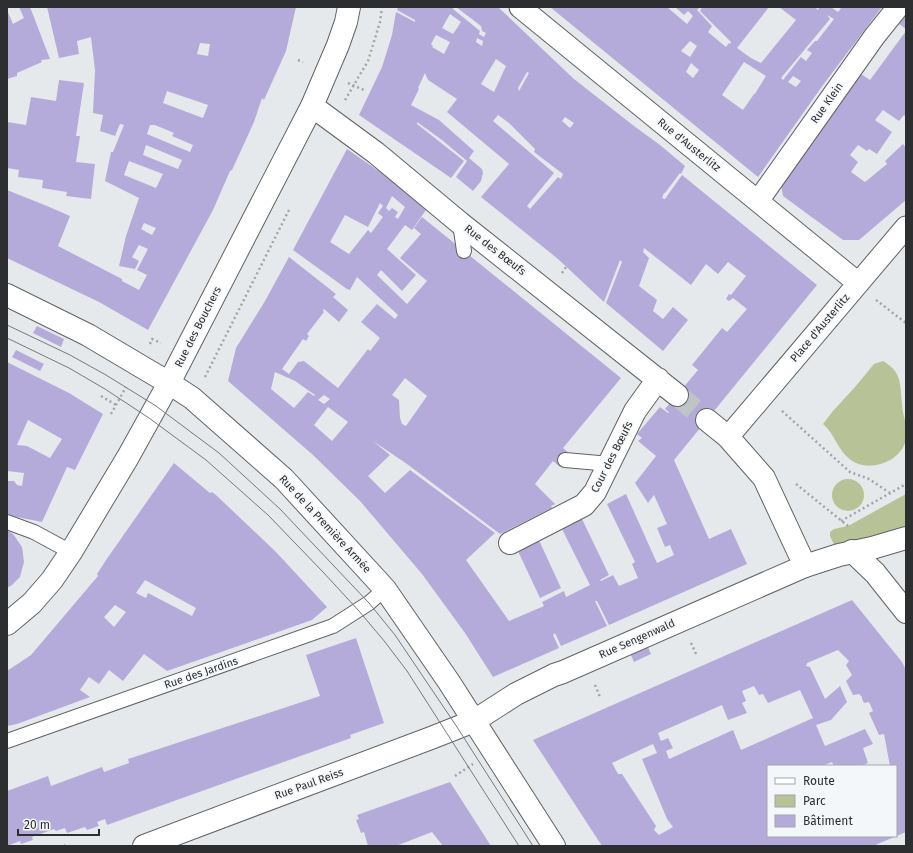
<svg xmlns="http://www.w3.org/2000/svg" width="913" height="853" font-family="'Fira Sans',sans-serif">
  <rect width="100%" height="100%" fill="#e6e9ec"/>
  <!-- green -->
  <path fill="#b7c396" d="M883 361C902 372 900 384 902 403 902 415 909 427 906 440 901 460 875 471 856 463 838 454 836 435 823 424L833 411 855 387 874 364Z
    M832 495a16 16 0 1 1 32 0a16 16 0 1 1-32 0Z
    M906 494V538L839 555 830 536V532L834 529 848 526Z"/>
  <!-- building -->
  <path fill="#b5abdb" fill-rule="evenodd" d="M19 7H30L50 59 41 60 42 62 17 73V76L7 79V10L13 24 24 18Z
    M47 7H296L286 51 264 100 262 98 254 122 232 170 230 171 213 210 148 330 99 302 7 258V190L47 206 70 216 58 246 122 279V281L139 290 147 275 137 270 148 249 139 245 132 257 139 261 135 269 119 266 126 236 139 198 105 181 111 152H113L124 125 120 124 115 136 100 131 103 115 93 113 95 70 91 37 77 41 79 54 59 58ZM200 43 210 44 208 56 197 54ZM167 91 208 105 203 118 163 103ZM150 125H155L174 133 172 136 193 145 190 152 147 134ZM146 145 182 160 178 169 143 155ZM129 161 163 174 156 188 124 175ZM144 223 156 228 152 235 141 229Z
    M398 7H454L453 9 480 31 479 34 484 37 486 33 482 31 481 26 456 7H498L574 79 634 126 660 145 685 166 681 174 680 173 665 193H664L662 198 665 199 682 175 817 285 674 460 709 539 731 529 747 564 609 625 597 601H595L607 626 561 646 555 633 553 635 559 648 493 677 465 633 422 574 360 501 313 455 228 381 236 348 265 301 289 257 336 294 333 297 348 310 339 322 324 309 323 311 324 312 307 334 309 336 306 341 303 339 282 369 289 374 298 362 304 361 338 388 368 349 370 351 380 338 361 322 377 304 395 319 398 315 357 277 350 290 347 289 293 250 347 149 396 183 426 210 412 230 405 225 387 249 416 275 402 291 381 270 377 275 407 304 427 281 400 258 421 234 414 228 422 217 621 378 563 448 570 454 560 467 553 461 535 484 555 504 551 506 552 508 500 534 407 464 373 441 390 455 368 476 385 493 410 470 495 533 466 560 509 621 544 606 542 602 564 591 566 597 590 585 561 527 581 517 609 575 600 580 601 581 613 575 619 586 638 578 632 564 635 562 607 504 626 494 657 563 674 555 670 545 665 547 657 528 667 524 654 495 648 503 635 483 656 456 638 441 642 438 637 434 660 407 668 413 669 412 665 409 698 370 692 365 722 328 727 332 747 309 733 298 729 301 726 299 729 294 731 295 746 276 728 262 718 274 706 264 691 285 644 248 643 252 649 258 639 286 657 300 653 311 663 319 673 307 688 320 663 351 606 303 622 262 620 260 604 302 558 259 481 197 509 164 447 112 457 99 428 80 425 73 418 88 419 89 411 105 439 120 474 151 469 158 482 169 483 173 481 181 473 191 456 177 467 161 442 140 417 122V124L464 161 451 178 359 115 382 67 392 35 396 12 415 22V20L397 10ZM450 14 461 22 453 34 442 28ZM436 35 450 42 444 54 432 47 433 46 431 44ZM477 38 483 41 482 46 476 42ZM496 59 506 66 494 92 481 84ZM527 72 529 73 519 91 518 88ZM498 115 509 123 535 149 534 152 563 174 561 179 558 177 530 209 527 206 554 173 493 121ZM565 117 574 123 570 128 562 121ZM392 196 405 207 398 219 395 217 398 212 392 208 389 211 386 208ZM380 203 383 206 378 213 383 217 371 233 368 230 349 254 330 242 345 215 368 227ZM275 372 295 381 315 395 314 396 308 392 294 408 271 389ZM405 378 427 396 406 426 402 424 400 418 399 400 392 395ZM324 395 330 399 324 404 318 400ZM328 407 348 422 332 441 314 425Z
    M550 7H667L687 24 693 16 688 11 684 15 675 7H700L697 10 712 26 708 32 726 47 729 43 730 44 731 42 700 11 702 7H769L737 48 751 58 761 63 796 20 779 7H815L818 10 819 9 817 7H831L838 12 841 8 840 7H882L823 85 758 177ZM827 15 834 19 817 41H815L807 50 812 53 806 61 801 57 783 80 781 78 830 19ZM690 41 697 46 690 57 681 51ZM744 62 766 76 756 92V93L754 94 743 110 722 95ZM691 63 699 70 693 78 686 72ZM793 76 801 81 796 87 788 82Z
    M906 15V29L899 24Z
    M906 31V117L904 115 899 121 883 110 875 120 892 132 877 154 869 149 867 151 858 145 850 155 858 162 851 172 865 182 887 164 885 161 903 144 906 148V200L859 240H843L783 196 781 184 861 74 870 80Z
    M59 80 84 83 76 136H80L76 162 95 164 91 199 66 196 67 192 42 188 43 180 18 177 19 170 7 168V122L26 125 31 97 56 101Z
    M37 326 64 339 61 347 33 333Z
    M16 350 44 364 40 371 12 357Z
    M7 362 69 393 103 414 75 470 67 467 42 522 7 515V481H14L17 485 22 486 24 473 7 471ZM28 420 62 439 50 458 27 446 17 445Z
    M174 463 210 493 212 492 216 495 276 552 327 607 312 620 167 671 144 654 123 681 109 670 99 684 89 677 80 690 90 697 17 724 7 726V671L31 655 98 576 97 574 106 560ZM145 580 196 608 192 616 148 593 146 598 136 593ZM115 605 126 612 114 627 104 617Z
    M7 530 13 534 22 547 24 562 20 577 12 585 7 588Z
    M538 538 561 588 540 598 517 549Z
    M852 600 902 662 906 670V832L873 846H602L533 740ZM838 650 849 661 846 665 852 675 846 681 853 695 859 694 862 697V699L864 703 869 702 873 711 869 713 879 735 884 734 890 766H896V836H768V766H822L832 762 834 766H860L868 763 863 748 873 744 865 729 825 746 816 725 831 720 847 702 840 686 825 699 810 667 806 666 807 663ZM754 686 759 695 763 694 768 703 800 690 813 718 741 750 733 730 669 759 666 751 673 748 668 738 661 741 658 733 722 705 728 720 747 713 742 703 746 701 742 691ZM653 744 657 753 642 759 667 819 673 827 659 835 654 830 656 826 622 774H618L612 763Z
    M356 638 384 723 350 735 351 738 107 825 105 819 97 822 99 826 87 830 85 827 67 833 65 828 56 831 54 829 32 837 33 840 21 844 20 841 7 846V791L48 776 51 786 102 767 104 772 129 763 128 759 320 696 306 655Z
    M648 647 651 654 634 662 631 655Z
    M450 782 491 846H443L432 832 396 846H368L364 832 361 833 356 820 359 819 357 815Z"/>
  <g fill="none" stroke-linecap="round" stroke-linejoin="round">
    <!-- minor-tunnel -->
    <path stroke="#c1c4c6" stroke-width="22" stroke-dasharray="22 11" stroke-linecap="butt" d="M677 395 707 420"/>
    <defs>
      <path id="service" d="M460 223 464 251
        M565 460 610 464
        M7 522 34 532 71 552
        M7 741 333 626 369 603 385 589"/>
      <path id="pedestrian" d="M520 7 858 283
        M758 201 874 37 898 7
        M728 437 906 227"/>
      <path id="minor" d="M312 106 376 153 460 223 677 395
        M707 420 728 437 764 478 805 566
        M510 543 584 505 595 492 635 411 658 379
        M852 551 875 573 906 612
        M7 624 32 603 52 580 71 552 128 457 169 383
        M144 846 431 738 474 721"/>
      <path id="tertiary" d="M7 295 88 335 169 383 192 398 284 479 385 589 449 682 554 846
        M169 383 312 106 338 45 346 22 349 7
        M474 721 516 694 554 675 563 672 805 566 839 555 872 548 906 538"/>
    </defs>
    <!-- service casing -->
    <use href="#service" stroke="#606365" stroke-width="16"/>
    <!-- pedestrian casing -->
    <use href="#pedestrian" stroke="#606365" stroke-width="23"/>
    <!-- minor casing -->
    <use href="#minor" stroke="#606365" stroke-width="24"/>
    <!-- tertiary casing -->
    <use href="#tertiary" stroke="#606365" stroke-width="24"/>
    <!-- path -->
    <path stroke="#a2a4a7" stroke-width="2.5" stroke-dasharray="2 3" stroke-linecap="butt" d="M298 60 303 62
      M348 83 364 90
      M345 100 368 61 380 22 382 7
      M562 273 566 267
      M876 300 906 323
      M150 344 152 339 161 343
      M205 377 290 208
      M101 396 116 405
      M782 411 850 472 869 479 890 493
      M111 414 126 387
      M796 484 848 526
      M841 521 906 484
      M691 643 696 654
      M595 685 600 697
      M455 776 473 764
      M64 845 65 846"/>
    <!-- service -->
    <use href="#service" stroke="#fff" stroke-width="14"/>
    <!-- pedestrian -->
    <use href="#pedestrian" stroke="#fff" stroke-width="21"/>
    <!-- minor -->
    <use href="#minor" stroke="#fff" stroke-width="22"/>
    <!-- tertiary -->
    <use href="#tertiary" stroke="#fff" stroke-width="22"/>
    <!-- tram -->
    <path stroke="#77797b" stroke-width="1" d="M7 325 70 355 106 375 156 406 219 453 280 509 369 603 395 635 457 727 533 846
      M7 338 69 368 105 389 149 418 206 460 268 515 323 572 359 611 385 642 407 671 519 846"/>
  </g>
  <g text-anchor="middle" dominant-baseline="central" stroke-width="3.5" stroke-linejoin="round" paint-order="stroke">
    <!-- street labels -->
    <g font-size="11" fill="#2d2e2f" stroke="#f4f7fa">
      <text transform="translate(827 103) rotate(-55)">Rue Klein</text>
      <text transform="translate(689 145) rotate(39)">Rue d'Austerlitz</text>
      <text transform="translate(495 250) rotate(38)">Rue des Bœufs</text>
      <text transform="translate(198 327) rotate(-63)">Rue des Bouchers</text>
      <text transform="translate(820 328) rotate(-50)">Place d'Austerlitz</text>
      <text transform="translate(612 457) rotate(-63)">Cour des Bœufs</text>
      <text transform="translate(325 524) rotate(47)">Rue de la Première Armée</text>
      <text transform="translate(637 639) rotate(-24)">Rue Sengenwald</text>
      <text transform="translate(201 673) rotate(-19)">Rue des Jardins</text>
      <text transform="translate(309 784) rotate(-20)">Rue Paul Reiss</text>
    </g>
  </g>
  <!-- border -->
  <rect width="913" height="853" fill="none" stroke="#2d2e2f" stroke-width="16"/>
  <!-- legend -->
  <rect x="767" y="765" width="130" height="72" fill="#f4f7fa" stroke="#a4a7a9"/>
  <rect x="775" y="778" width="20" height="6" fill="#ffffff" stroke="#a4a7a9"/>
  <text x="803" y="785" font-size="12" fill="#2d2e2f">Route</text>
  <rect x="775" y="795" width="20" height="12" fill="#b7c396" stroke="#a4a7a9"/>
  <text x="803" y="805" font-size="12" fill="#2d2e2f">Parc</text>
  <rect x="775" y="815" width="20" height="12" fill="#b5abdb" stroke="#a4a7a9"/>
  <text x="803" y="825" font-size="12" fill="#2d2e2f">Bâtiment</text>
  <!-- scale -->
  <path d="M18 829v6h81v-6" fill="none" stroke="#2d2e2f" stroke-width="2"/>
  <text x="24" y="829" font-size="12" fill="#2d2e2f" stroke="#f4f7fa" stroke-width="3" paint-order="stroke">20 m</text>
</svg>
